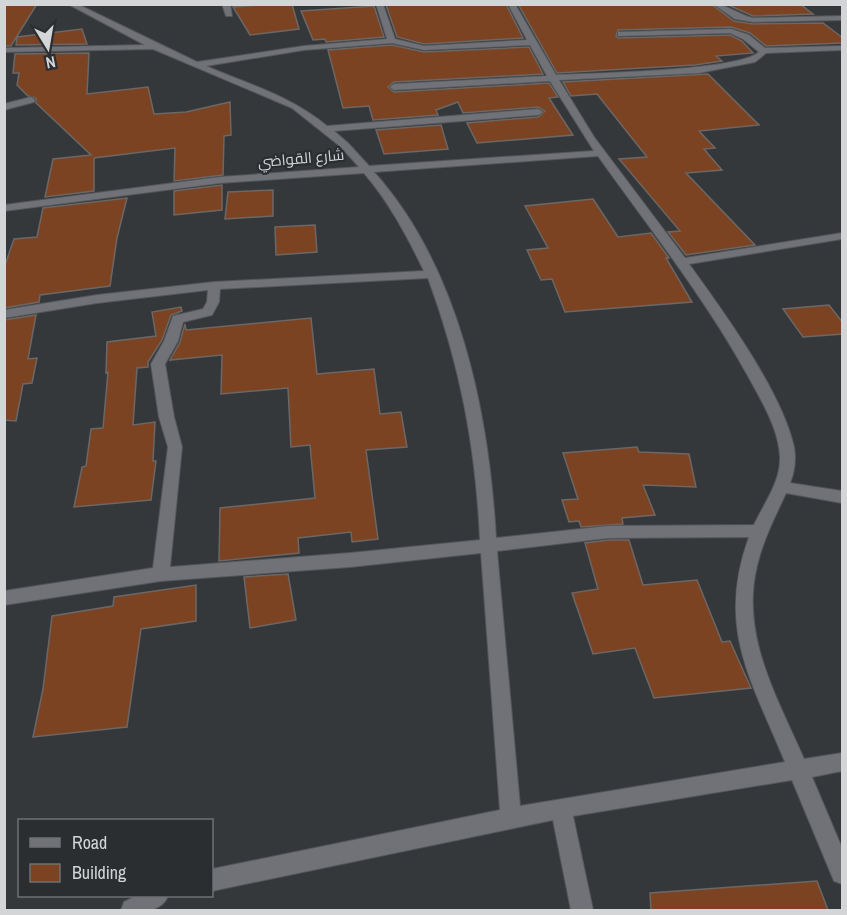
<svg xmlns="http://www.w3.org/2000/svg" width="847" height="915" font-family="'Archivo Narrow',Cairo,sans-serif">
  <rect width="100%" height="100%" fill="#35383b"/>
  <!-- building -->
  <path fill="#7c4323" stroke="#6c6765" stroke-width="1.5" d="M4 4H37L11 46H4Z
    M270 4H292L299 29 250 35 233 7Z
    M396 4H506L523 38 424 44 397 37 386 5Z
    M518 4H711L734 21 753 24 823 23 843 38V43L766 46 750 33 731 27 618 30 616 36 618 38 730 35 742 41 753 53 716 56 722 61 695 65 557 73Z
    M726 4H800L813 14 753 16Z
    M374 6 384 37 326 42 325 39 313 40 301 11Z
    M82 29 87 44 16 45 17 37Z
    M392 45 424 52 529 47 543 74 394 82 388 87 394 92 549 83 558 97 549 98 573 135 477 143 467 123 538 117 545 111 538 107 463 113 458 102 436 110 438 115 373 120 369 106 343 108 328 50Z
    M89 53 87 94 148 87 154 114 186 112 230 102 231 135 224 136 223 175 174 181 175 148 94 158V191L45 197 53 159 91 155 36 103V98L28 96 17 85 19 73H13L15 54Z
    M708 74 759 125 699 131 715 148 704 149 722 170 686 173 755 245 686 255 668 232 680 231 619 159 647 157 597 94 571 96 563 82Z
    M441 125 448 149 384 154 376 130Z
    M222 185V210L174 215V191Z
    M273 190V216L225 219 228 192Z
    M127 198 117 238 110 286 40 295 39 302 4 308V268L14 239 37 237 43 208Z
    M593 199 618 237 651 233 669 258H666L692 302 565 312 552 279 541 280 527 250 548 248 525 206Z
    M315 225 317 252 276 255 275 227Z
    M829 305 843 323V334L803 337 783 309Z
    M181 307 182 311 171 315 162 340 148 362V367L137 368 133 425 155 422 153 461H156L151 500 74 507 82 467 86 466 91 429 103 428 108 372 106 373 107 342 156 336 152 312Z
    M36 315 28 359 37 358 32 383 23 384 16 421 4 420V320Z
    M311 318 317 374 374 369 380 414 401 412 407 447 366 450 378 539 352 542 351 532 298 538 299 553 219 561 220 508 315 498 310 445 291 447 288 388 221 394 222 355 170 360 180 342 185 324 186 330Z
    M637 447 639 452 689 454 696 487 643 485 655 515 622 518 623 524 581 527 579 521 569 522 562 500 578 499 563 453Z
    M608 540H629L643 585 697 580 722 642 730 641 751 688 654 698 635 648 593 654 572 593 598 589 585 543Z
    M288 574 296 620 250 628 244 577Z
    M196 585V621L141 629 127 727 33 737 43 689 52 616 113 606 114 597Z
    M817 881 828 910H651L650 893Z"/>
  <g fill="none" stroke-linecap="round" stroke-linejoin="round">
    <defs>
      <path id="minor" d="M68 4H77L197 62 304 46 387 39 376 4H383L395 39 424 46 527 40 508 4H515L556 75C591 73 739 71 759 52L743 39 730 33 618 36V32H621L731 29 749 35 765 48 842 46V50L766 53 755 62 699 73 559 80 594 137 685 258 842 233V239L689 264C723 311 782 392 794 447 796 459 795 471 790 483L842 491V503L786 493C775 517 763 540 757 566 740 635 777 697 804 759L842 753V771L812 777 842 848V884L834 881 792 780 573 816 593 910H571L553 820 212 891V869L500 810 481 553 350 567 161 581 4 605V591L153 568 168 447 159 417 151 364 164 341 173 316 203 309 207 302 208 290 97 303 4 318V310L97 295 214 282 424 271C407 236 389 202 364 173L220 183 4 211V205L220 177 359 167 341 147 292 108 153 49 4 52V48L145 45ZM392 43 424 50 530 45 547 76 394 84 390 87 394 90 550 81 594 151 369 166 348 143 334 131 538 115 543 112 538 109 327 126C289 95 250 85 206 66L304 50ZM598 156C650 229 705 298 748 376 761 400 779 429 780 457 781 482 764 503 754 525L608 526 496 538C489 414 460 268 374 172ZM428 278C460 365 476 447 480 540L350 553 170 567 182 447 174 417 165 364 178 341 183 322 212 315 219 302 220 289ZM749 537C716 628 751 679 785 762L520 806 497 551 608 538Z
        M222 4H230L232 16H226Z
        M713 4C727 4 739 15 753 18L842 16V20L753 22 735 19Z
        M31 97 35 100 34 102 4 110V104Z
        M136 896H168C160 915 138 910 121 910L124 902Z"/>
    </defs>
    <!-- minor casing -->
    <use href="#minor" stroke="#545659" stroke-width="2"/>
    <!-- minor -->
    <use href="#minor" fill="#707277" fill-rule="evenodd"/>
  </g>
  <g text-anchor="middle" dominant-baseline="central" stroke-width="4.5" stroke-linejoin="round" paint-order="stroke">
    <!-- far-street labels -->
    <g font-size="15" fill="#d3d5d7" stroke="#2b2e31">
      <text transform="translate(301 158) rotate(-5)">شارع القواضي</text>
    </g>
  </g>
  <!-- border -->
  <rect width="847" height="915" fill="none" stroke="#d3d5d7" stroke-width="12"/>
  <!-- legend -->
  <rect x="18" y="819" width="195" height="78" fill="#2b2e31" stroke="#6e7173" stroke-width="1.5"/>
  <rect x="30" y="838" width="30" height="9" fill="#707277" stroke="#6e7173" stroke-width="1.5"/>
  <text x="72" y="849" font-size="18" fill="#d3d5d7">Road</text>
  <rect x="30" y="864" width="30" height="18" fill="#7c4323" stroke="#6e7173" stroke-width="1.5"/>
  <text x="72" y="879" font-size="18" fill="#d3d5d7">Building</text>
  <!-- north arrow -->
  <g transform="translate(48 48) rotate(169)" stroke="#2b2e31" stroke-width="4.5" paint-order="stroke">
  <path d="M0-4.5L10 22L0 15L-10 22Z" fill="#d3d5d7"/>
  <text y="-9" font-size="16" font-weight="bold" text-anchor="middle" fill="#d3d5d7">N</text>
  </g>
</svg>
